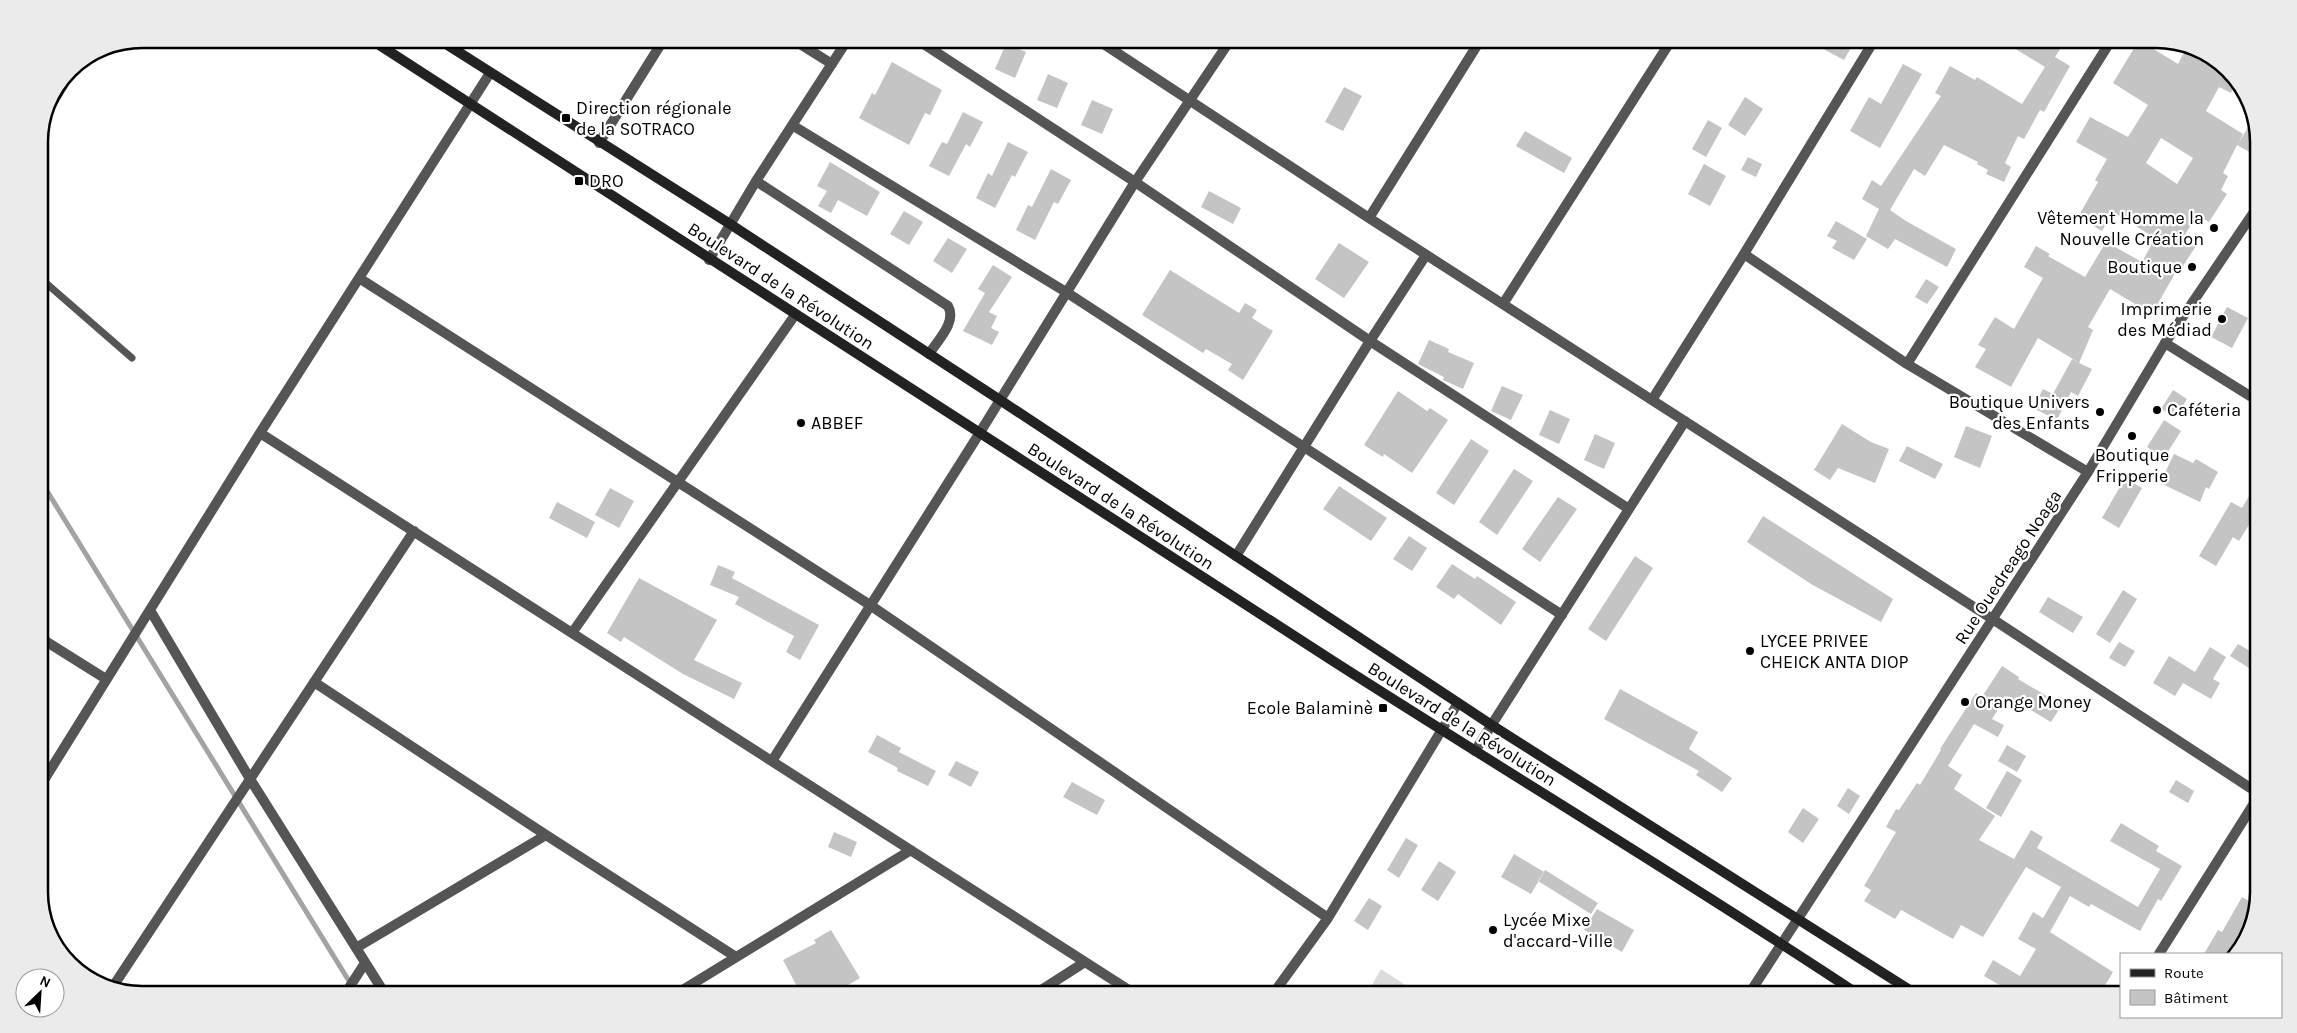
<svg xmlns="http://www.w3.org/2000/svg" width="2297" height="1033" font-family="Karla,sans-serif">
  <rect width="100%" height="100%" fill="#fff"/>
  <!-- green -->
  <path fill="#dcdcdc" d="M1381 969 1419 994H1367Z"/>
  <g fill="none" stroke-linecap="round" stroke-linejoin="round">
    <!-- stream -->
    <path stroke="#a3a3a3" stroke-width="5" d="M39 478 357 994"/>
  </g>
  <!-- building -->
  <path fill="#c4c4c4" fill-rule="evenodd" d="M1804 39H1838L1852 46 1844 60Z
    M1999 39H2067L2055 57 2070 66 2044 112 2040 110 2024 139 2018 136 2005 163 2011 167 2004 182 1986 174 1988 170 1977 164 1978 162 1944 145 1925 176 1914 169 1890 210 1906 221 1956 249 1947 267 1895 239 1888 249 1866 236 1879 209 1862 199 1872 180 1881 186 1941 96 1935 93 1950 66 1975 80 1977 77 2022 104 2045 67Z
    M2139 40 2178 64 2188 45 2194 46 2237 81 2231 93 2219 87 2206 111 2243 134 2238 144 2253 119 2258 135V146L2253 154 2237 145 2223 173 2228 176 2221 190 2227 194 2209 222 2197 215 2183 238 2196 246 2181 269 2178 268 2152 314 2110 289 2088 327 2093 330 2079 363 2092 369 2078 396 2071 392 2057 420 2033 408 2043 389 2053 394 2072 359 2078 362 2038 338 2011 387 1975 367 1986 349 1978 345 1995 317 2014 329 2043 278 2024 267 2036 246 2050 254 2048 256 2085 277 2106 242 2142 262 2155 238 2113 212 2102 231 2078 217 2098 182 2095 180 2107 159 2076 142 2090 117 2128 137 2148 105 2113 83ZM2161 138 2193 158 2177 184 2146 163Z
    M1006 44 1026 52 1015 78 995 69Z
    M892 62 942 90 930 115 925 113 909 145 859 118 872 93 875 95Z
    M1903 64 1922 74 1880 148 1850 131 1869 97 1881 104Z
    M1048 74 1068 83 1057 108 1037 100Z
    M1344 87 1362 96 1343 131 1325 122Z
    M1745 97 1763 109 1745 136 1728 125Z
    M1092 100 1113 109 1102 134 1081 125Z
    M963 112 983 122 970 147 966 144 949 176 929 166 942 142 947 144Z
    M1708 120 1722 128 1706 157 1692 149Z
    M1525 131 1572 158 1564 173 1516 146Z
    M1008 142 1028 152 1015 177 1012 175 995 208 976 198 988 173 992 176Z
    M1748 157 1762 164 1756 177 1741 170Z
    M830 162 880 192 867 216 838 200 831 213 818 206 827 191 817 186Z
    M1704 164 1726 176 1710 206 1688 194Z
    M1051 169 1071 180 1058 204 1054 202 1035 240 1016 230 1028 205 1032 207Z
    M1209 191 1241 208 1233 224 1201 207Z
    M904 211 923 222 909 245 890 234Z
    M1836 221 1867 239 1854 260 1832 248 1837 241 1827 236Z
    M948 238 967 249 952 273 933 261Z
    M1339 243 1369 262 1344 298 1315 279Z
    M993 265 1012 277 989 312 997 316 991 328 999 332 992 345 963 331 985 293 978 289Z
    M1170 270 1239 313 1245 303 1257 310 1252 318 1273 331 1243 380 1228 370 1232 364 1206 349 1203 353 1142 315Z
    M1926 279 1939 287 1927 304 1915 297Z
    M2227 307 2248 318 2232 348 2211 337Z
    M1429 340 1449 349 1448 352 1474 363 1463 389 1443 380 1444 377 1418 364Z
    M1502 386 1523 395 1511 420 1491 411Z
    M2173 390 2187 399 2176 417 2161 409Z
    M1398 391 1427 411 1430 408 1448 420 1412 473 1384 454 1383 457 1364 445Z
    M1550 410 1570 419 1559 444 1539 435Z
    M2164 420 2181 431 2164 458 2147 447Z
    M1842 424 1871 442 1889 449 1875 483 1838 468 1830 480 1814 470Z
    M1966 426 1992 436 1980 468 1954 457Z
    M1595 434 1615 443 1604 469 1584 460Z
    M1471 439 1489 451 1454 505 1436 493Z
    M1907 446 1943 464 1935 479 1899 461Z
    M2174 454 2193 463 2196 459 2218 472 2209 489 2206 487 2200 502 2160 483Z
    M1514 469 1533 481 1497 535 1479 522Z
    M2125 478 2142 488 2119 528 2102 518Z
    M2258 481V510L2239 541 2233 537 2216 566 2199 556 2231 502 2242 508Z
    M1339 486 1387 518 1371 541 1323 509Z
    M610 488 634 501 619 528 595 515Z
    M1558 497 1577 509 1540 562 1522 549Z
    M557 502 595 522 587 538 549 518Z
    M1763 516 1893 599 1881 622 1811 584 1747 542Z
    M1409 536 1427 548 1412 571 1393 559Z
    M1635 556 1653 568 1606 641 1588 629Z
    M1452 564 1475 579 1477 576 1516 602 1501 625 1458 594 1454 599 1436 587Z
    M718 565 735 572 732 578 819 625 800 660 786 652 794 636 735 604 739 597 710 585Z
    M639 578 717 620 694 660 742 683 734 699 683 674 624 637 621 642 607 633Z
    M2123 590 2137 599 2110 643 2096 634Z
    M2048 597 2083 617 2073 633 2039 612Z
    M2119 642 2135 651 2125 667 2109 658Z
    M2238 644 2257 655 2249 668 2230 656Z
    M2210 647 2226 657 2213 679 2220 683 2211 699 2183 683 2175 696 2153 683 2169 656 2195 672Z
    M2002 666 2019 677 2018 679 2062 705 2051 722 2007 696 1992 719 2004 725 1998 737 1974 724 1948 766 1962 775 1954 789 1995 816 1979 840 2014 859 2031 830 2043 837 2037 848 2138 907 2160 869 2110 841 2121 823 2159 846 2156 851 2182 866 2161 901 2158 899 2140 931 2091 904 2089 907 2070 896 2050 932 2113 972 2100 994H2015L1984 976 1993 960 2020 976 2036 949 2018 939 2033 912 2043 918 2061 887 2026 867 1983 937 1961 925 1953 939 1901 910 1895 919 1864 901 1871 890 1864 886 1896 832 1886 827 1896 809 1899 810 1917 783 1920 785 1941 750 1940 749 1976 693 1982 697Z
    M1620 689 1698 732 1689 749 1732 778 1722 792 1696 775 1699 771 1604 719Z
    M877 735 901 748 899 752 936 771 928 786 897 771 898 768 868 752Z
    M2007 745 2026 756 2017 772 1998 761Z
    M956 761 979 772 971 787 948 775Z
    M2007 771 2022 780 2001 817 1986 808Z
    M2176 780 2194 791 2188 803 2169 792Z
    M1072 782 1105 800 1097 815 1063 797Z
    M1848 788 1860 796 1849 814 1837 806Z
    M1803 808 1819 819 1803 843 1788 832Z
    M834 832 857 842 851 857 828 847Z
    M1406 838 1418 845 1399 878 1387 870Z
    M1514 854 1544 872 1531 894 1501 877Z
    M1439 861 1456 872 1438 901 1421 890Z
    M1545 870 1598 903 1591 914 1538 881Z
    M2242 897 2256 905 2253 920 2237 948 2231 954H2204L2218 930 2222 932Z
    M1369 898 1382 906 1368 930 1354 921Z
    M1597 909 1634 930 1622 952 1584 930Z
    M831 930 860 978 833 994H801L783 960 816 943 814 940Z"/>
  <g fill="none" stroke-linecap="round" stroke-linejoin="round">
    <!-- service -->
    <path stroke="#555" stroke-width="7" d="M42 123 78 63
      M39 277 132 358"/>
    <!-- minor -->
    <path stroke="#555" stroke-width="10" d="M792 39 832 64
      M848 39 756 181 948 306C957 322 938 340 929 354
      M916 39 1135 182 1370 341 1629 509
      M1096 39 1369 218 1994 620 2258 793
      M792 125 1066 292 1562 615
      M599 143 664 39
      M1369 218 1481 39
      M1744 254 1907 364 2088 472
      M709 260 756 181
      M359 278 870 605 1328 918
      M1503 304 1672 39
      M2165 343 2258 401
      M1907 364 2112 39
      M1652 400 1744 254 1875 39
      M260 433 1135 994
      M1236 556 1370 341 1426 255
      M150 610 250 779 385 994
      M572 633 795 315
      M39 637 106 679
      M314 682 546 835 736 957
      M1475 751 1685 421
      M772 761 979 434 1135 182 1231 39
      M39 788 260 433 490 73
      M356 948 546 835
      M2159 954 2258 797
      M112 988 414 531
      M345 994 365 963
      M676 994 911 850
      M1035 994 1085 962
      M1273 994 1328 918 1458 703"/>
    <!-- tertiary -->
    <path stroke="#555" stroke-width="10" d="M1749 994 2088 472 2165 343 2258 206"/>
    <!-- secondary -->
    <path stroke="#222" stroke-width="10" d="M370 39C691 246 1011 455 1333 661 1508 773 1686 880 1858 994
      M438 39 730 224 1000 400 1493 726 1916 994"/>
  </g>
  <!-- markers -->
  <g fill="#000" stroke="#fff" stroke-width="2">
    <rect x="561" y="113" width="10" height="10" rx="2.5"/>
    <rect x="574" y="176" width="10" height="10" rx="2.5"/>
    <circle cx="2214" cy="228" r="5"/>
    <circle cx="2192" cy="267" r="5"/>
    <circle cx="2222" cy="319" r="5"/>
    <circle cx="2157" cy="410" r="5"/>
    <circle cx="2100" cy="412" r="5"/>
    <circle cx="801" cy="423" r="5"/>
    <circle cx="2132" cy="436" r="5"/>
    <circle cx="1750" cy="651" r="5"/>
    <circle cx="1965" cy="702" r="5"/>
    <rect x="1378" y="703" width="10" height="10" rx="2.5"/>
    <circle cx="1493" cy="930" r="5"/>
  </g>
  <g text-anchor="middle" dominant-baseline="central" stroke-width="4.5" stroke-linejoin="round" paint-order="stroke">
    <!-- poi labels -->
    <g font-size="18" fill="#000" stroke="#fff" text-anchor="start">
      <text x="576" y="108">Direction régionale<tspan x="576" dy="21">de la SOTRACO</tspan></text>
      <text x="589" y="181">DRO</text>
      <text x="2204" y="218" text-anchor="end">Vêtement Homme la<tspan x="2204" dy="21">Nouvelle Création</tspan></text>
      <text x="2182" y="267" text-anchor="end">Boutique</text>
      <text x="2212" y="309" text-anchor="end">Imprimerie<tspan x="2212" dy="21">des Médiad</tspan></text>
      <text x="2090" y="402" text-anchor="end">Boutique Univers<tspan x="2090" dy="21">des Enfants</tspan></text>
      <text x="2167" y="410">Caféteria</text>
      <text x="811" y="423">ABBEF</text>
      <text x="2132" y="455" text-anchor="middle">Boutique<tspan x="2132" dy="21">Fripperie</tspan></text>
      <text x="1760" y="641">LYCEE PRIVEE<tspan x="1760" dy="21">CHEICK ANTA DIOP</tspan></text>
      <text x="1975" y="702">Orange Money</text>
      <text x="1373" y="708" text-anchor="end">Ecole Balaminè</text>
      <text x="1503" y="920">Lycée Mixe<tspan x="1503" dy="21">d'accard-Ville</tspan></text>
    </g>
    <!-- street labels -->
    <g font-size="18" fill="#000" stroke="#fff">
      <text transform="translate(781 286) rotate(33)">Boulevard de la Révolution</text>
      <text transform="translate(1121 506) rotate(33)">Boulevard de la Révolution</text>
      <text transform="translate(2008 567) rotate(-57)">Rue Ouedreago Noaga</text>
      <text transform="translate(1462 724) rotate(32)">Boulevard de la Révolution</text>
    </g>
  </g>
  <!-- crop -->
  <path d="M0 0H2297V1033H0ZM142 48H2156A94 94 0 0 1 2250 142V892A94 94 0 0 1 2156 986H142A94 94 0 0 1 48 892V142A94 94 0 0 1 142 48Z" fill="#ebebeb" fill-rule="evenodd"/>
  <path fill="none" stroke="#000" stroke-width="2.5" d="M142 48H2156A94 94 0 0 1 2250 142V892A94 94 0 0 1 2156 986H142A94 94 0 0 1 48 892V142A94 94 0 0 1 142 48Z"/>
  <!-- legend -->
  <rect x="2120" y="953" width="162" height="65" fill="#ffffff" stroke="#999999"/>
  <rect x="2130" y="969" width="25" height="8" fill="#222222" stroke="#999999"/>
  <text x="2164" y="978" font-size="15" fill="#000000">Route</text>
  <rect x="2130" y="990" width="25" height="15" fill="#c4c4c4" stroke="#999999"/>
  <text x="2164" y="1003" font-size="15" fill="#000000">Bâtiment</text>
  <!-- north arrow -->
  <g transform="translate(40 993) rotate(25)"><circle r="24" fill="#ffffff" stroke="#999999"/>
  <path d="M0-4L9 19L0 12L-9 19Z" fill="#000000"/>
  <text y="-8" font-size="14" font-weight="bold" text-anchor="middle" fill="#000000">N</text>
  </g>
</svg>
